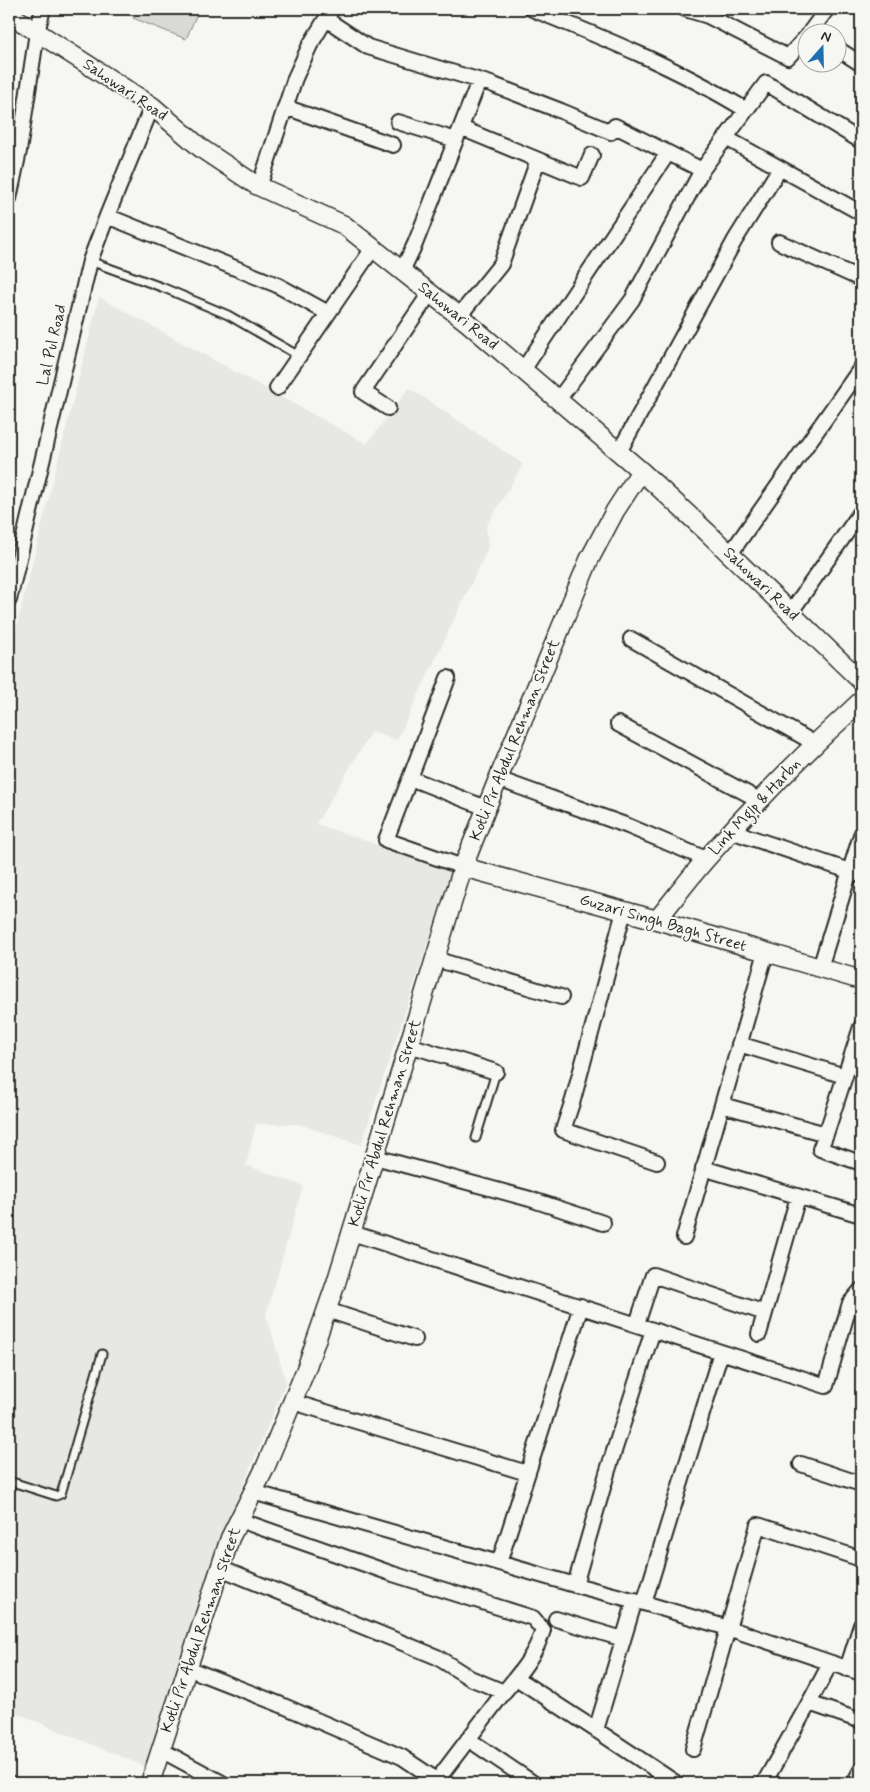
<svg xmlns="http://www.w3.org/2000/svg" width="870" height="1792" font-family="Mynerve,sans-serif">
  <rect width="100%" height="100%" fill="#f6f6f2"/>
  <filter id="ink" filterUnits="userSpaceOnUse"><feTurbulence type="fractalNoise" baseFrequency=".02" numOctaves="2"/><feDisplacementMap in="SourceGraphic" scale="10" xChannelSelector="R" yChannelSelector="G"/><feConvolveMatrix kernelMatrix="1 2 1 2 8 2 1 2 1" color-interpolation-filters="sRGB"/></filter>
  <g filter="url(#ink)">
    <!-- built -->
    <path fill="#e7e7e3" d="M99 297 367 444 409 388 523 464 486 527 488 548 397 740 371 732 316 824 452 870 361 1145 299 1124H256L246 1165 303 1186 266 1314 286 1382 221 1538 144 1766 9 1710V656Z"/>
    <!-- green -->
    <path fill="#d9d9d5" stroke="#828280" d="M135 9H199L186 39 133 18Z"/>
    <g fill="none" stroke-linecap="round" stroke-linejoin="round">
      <defs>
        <path id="service" d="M90 261 164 288 228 315 299 356
          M476 1138 496 1072
          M9 1481 56 1496 61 1494 102 1354"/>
        <path id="minor" d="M532 9C604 38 680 69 746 110
          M685 9 708 16 788 57 808 35
          M326 19 368 47 491 84 561 111 611 132 615 126 702 170
          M810 32 827 9
          M838 49 861 64
          M285 107 393 145
          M398 122 456 140
          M461 128 582 178 592 155
          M726 138 861 213
          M259 187 295 78 310 45 332 9
          M9 199 19 151 37 32 43 9
          M107 216 277 285 328 313
          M779 242 861 279
          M402 271 415 244 479 81
          M459 316 501 264 538 160
          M523 370 668 153
          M277 388 373 248
          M558 400 632 300 702 170 766 83 861 141
          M388 408 363 392 430 293
          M619 452 735 240 780 168
          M730 554 861 368
          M9 600 90 261 107 216 152 106
          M790 613 861 512
          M631 639 814 743
          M618 724 759 800
          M410 778 448 678
          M498 779 628 826 706 859
          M731 831 861 875
          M463 867 386 840 410 778 486 808
          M624 911 573 1100 563 1130 657 1162
          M435 959 561 997
          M820 968 861 835
          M739 1044 845 1076
          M409 1045 496 1072
          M722 1105 826 1134 820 1149 861 1163
          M826 1134 861 1027
          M375 1157 530 1199 603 1223
          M703 1168 861 1215
          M352 1233 826 1386 850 1303 861 1290
          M684 1237 766 952
          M327 1310 415 1339
          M637 1324 653 1275 765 1313
          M759 1334 798 1197
          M293 1402 527 1473
          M801 1464 861 1484
          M253 1492 575 1585 608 1470 653 1330
          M239 1520 393 1574 533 1618 543 1630C536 1654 520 1673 504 1692L435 1783
          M499 1563 581 1306
          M220 1568 437 1657 470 1678 504 1692
          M575 1585 644 1603 721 1352
          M635 1600 596 1730 676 1783
          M644 1603 728 1628 861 1673
          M556 1619 623 1639
          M187 1668 279 1704 402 1757 441 1783
          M847 1669 861 1625
          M516 1678 596 1730
          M809 1703 830 1664
          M468 1739 533 1783
          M693 1749 758 1525 861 1559
          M161 1750 222 1783
          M9 1783H10
          M764 1783 809 1703 861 1721
          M854 1783 861 1770"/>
        <path id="tertiary" d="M9 14 152 106 202 149 256 185 344 225 402 271 468 323 641 471 707 532 861 681
          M463 867 657 920 861 980
          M657 920C674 899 690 877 708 857 756 802 807 750 861 701
          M150 1783 230 1538 265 1468 306 1369 336 1283 463 867 498 779 589 560 615 511 641 471"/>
      </defs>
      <!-- service casing -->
      <use href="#service" stroke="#2b2b2b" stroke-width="11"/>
      <!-- minor casing -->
      <use href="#minor" stroke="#2b2b2b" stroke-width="18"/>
      <!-- tertiary casing -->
      <use href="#tertiary" stroke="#2b2b2b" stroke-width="21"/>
      <!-- service -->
      <use href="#service" stroke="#f6f6f2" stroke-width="7"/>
      <!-- minor -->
      <use href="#minor" stroke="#f6f6f2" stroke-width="14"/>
      <!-- tertiary -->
      <use href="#tertiary" stroke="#f6f6f2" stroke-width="18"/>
    </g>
  </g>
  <g text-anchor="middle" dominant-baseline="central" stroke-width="4" stroke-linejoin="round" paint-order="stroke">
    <!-- street labels -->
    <g font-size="16" fill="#2b2b2b" stroke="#f6f6f2">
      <text transform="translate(125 90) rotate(34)">Sahowari Road</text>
      <text transform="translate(458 316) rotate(39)">Sahowari Road</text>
      <text transform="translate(52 345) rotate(-77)">Lal Pul Road</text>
      <text transform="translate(761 584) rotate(44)">Sahowari Road</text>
      <text transform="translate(515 740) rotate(-68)">Kotli Pir Abdul Rehman Street</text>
      <text transform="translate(755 807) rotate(-47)">Link Mglp &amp; Harbn</text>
      <text transform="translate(663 923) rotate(16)">Guzari Singh Bagh Street</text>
      <text transform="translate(385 1123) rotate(-73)">Kotli Pir Abdul Rehman Street</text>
      <text transform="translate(201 1630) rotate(-71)">Kotli Pir Abdul Rehman Street</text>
    </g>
  </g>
  <!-- margin -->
  <rect width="870" height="1792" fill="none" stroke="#f6f6f2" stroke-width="30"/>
  <rect x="15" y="15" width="840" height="1762" fill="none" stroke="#2b2b2b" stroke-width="2" filter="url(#ink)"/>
  <!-- north arrow -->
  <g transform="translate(822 48) rotate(20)"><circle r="24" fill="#f6f6f2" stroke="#a5a5a2"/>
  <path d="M0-4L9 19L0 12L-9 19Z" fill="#1f6fb2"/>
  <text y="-8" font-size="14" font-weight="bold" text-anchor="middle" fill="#2b2b2b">N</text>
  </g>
</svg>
